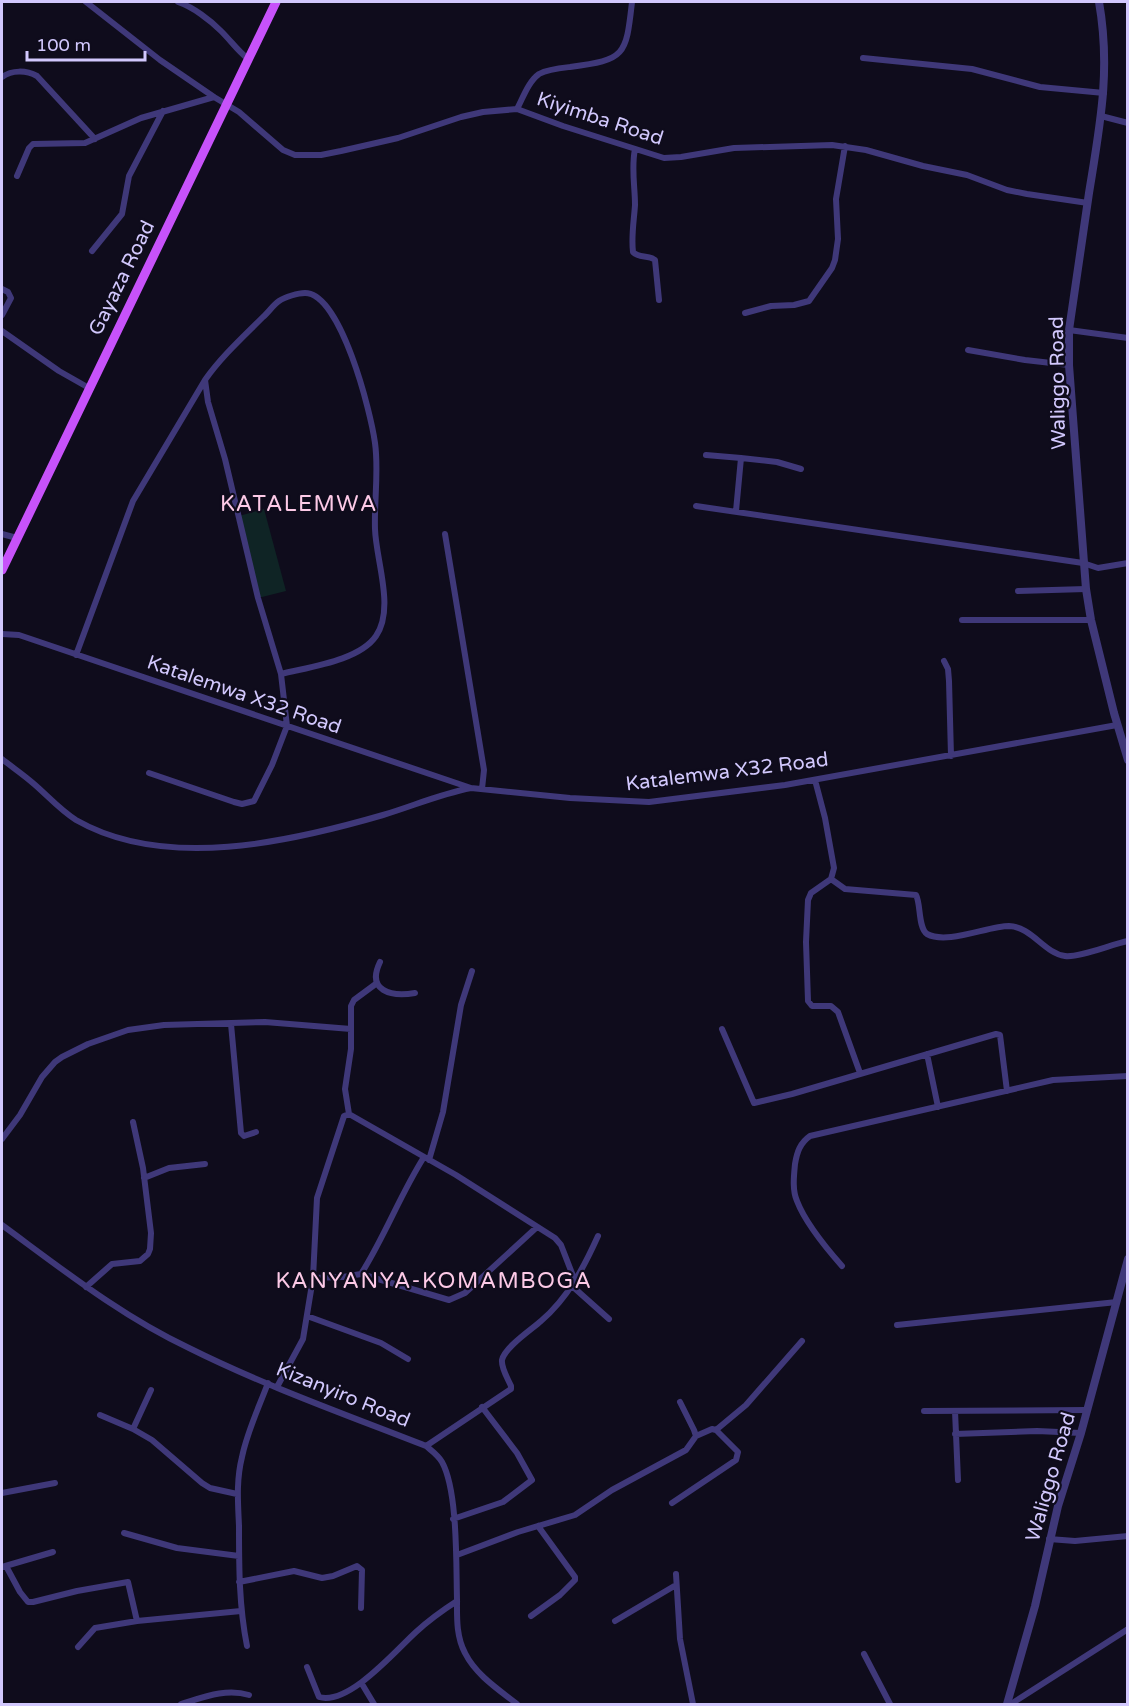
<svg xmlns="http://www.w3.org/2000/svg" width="1129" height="1706" font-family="'Varela Round',sans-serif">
  <rect width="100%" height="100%" fill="#0f0c1c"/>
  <!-- pitch -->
  <path fill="#0f2425" d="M264 509 286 591 258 598 239 516Z"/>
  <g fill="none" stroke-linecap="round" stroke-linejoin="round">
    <!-- minor -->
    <path stroke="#3f3879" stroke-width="6" d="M86 2 160 60 214 97 239 112 283 150 295 155H321L341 151 398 138 461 117 483 112 517 109 563 126 664 158 681 157 734 148 832 145 866 150 923 166 967 175 1007 190 1027 194 1088 203
      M178 2C193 7 210 20 221 31 232 42 236 49 248 59
      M863 58 972 69 1040 87 1104 93
      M2 77C12 70 26 70 37 76L95 139
      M517 109C523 98 528 82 539 74 548 69 560 68 570 67 626 60 626 55 632 2
      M1101 116 1128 123
      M635 149C631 168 635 186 635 205 634 221 631 236 633 252 639 259 648 254 655 260L659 300
      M17 176 29 148 33 144 85 143 141 118 214 97
      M92 251 122 214 129 176 163 111
      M2 289 8 292 11 298 2 315
      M745 313 771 306 794 305 809 301 832 268 835 260 838 239 836 199 845 146
      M1069 330 1128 338
      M2 331 59 371 89 388
      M968 350 1025 360 1069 365
      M706 455 741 458
      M696 506 1083 563 1098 568 1128 563
      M736 511 741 458 777 462 801 469
      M2 534 17 538
      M445 534 484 770 482 789
      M1018 591 1086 589
      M962 620H1091
      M2 634 19 635 471 788 570 798 649 802 785 785 1117 725
      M76 655 133 501 205 380
      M944 661 948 669 949 681 951 756
      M2 759C12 767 24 775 34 784 48 796 60 810 76 820 165 871 290 842 383 815 413 806 440 794 471 788
      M149 773 234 802 242 804 254 801 272 765 287 726 281 674 258 598 225 459 208 402 205 380C221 357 243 337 263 317 269 312 273 305 279 301 285 297 298 293 305 293 341 293 371 413 375 443 379 471 374 501 375 529 376 561 395 608 376 636 359 661 308 667 281 674
      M815 780 825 818 834 868 831 879 811 893 808 900 806 942 808 1001 812 1006H831L838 1012 860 1073
      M831 879 845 889 916 895C921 904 918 928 927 934 947 945 988 926 1009 926 1032 927 1044 953 1065 956 1079 958 1112 944 1128 941
      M380 962C366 991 391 997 415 993
      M231 1024 241 1133 244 1136 256 1132
      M722 1029 754 1103 792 1094 996 1034 1000 1035 1007 1091
      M927 1054 938 1107
      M349 1114 456 1175 555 1238 561 1245 575 1281
      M349 1114 345 1089 351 1049V1006L354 1000 377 983
      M2 1139 20 1115 42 1077 55 1062 62 1057 88 1044 128 1030 164 1025 265 1022 351 1029
      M429 1160 443 1112 461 1005 472 971
      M144 1178 169 1168 205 1164
      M2 1225C62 1269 121 1316 189 1348 265 1386 347 1415 426 1446 432 1451 438 1455 442 1462 458 1491 456 1564 457 1599 457 1617 456 1636 465 1653 476 1675 498 1689 517 1704
      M842 1266C827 1249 805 1222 797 1201 792 1190 794 1175 795 1164 797 1152 800 1143 810 1136L1053 1080 1128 1076
      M361 1274C385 1236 400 1195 424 1157
      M313 1278 343 1277 361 1274 449 1300 465 1293 537 1227
      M572 1286 609 1319
      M86 1287 112 1264 140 1261 148 1254 150 1249 151 1233 143 1168 133 1122
      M307 1316 381 1343 408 1359
      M897 1325 1117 1302
      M277 1387 303 1339 313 1278 317 1198 344 1116 349 1114
      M924 1411 1087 1410
      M955 1411 958 1480
      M100 1415 133 1429 152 1440 202 1483 210 1488 237 1494
      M133 1429 151 1390
      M716 1430 746 1405 802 1341
      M955 1434 1037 1431 1081 1433
      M426 1446 511 1389V1386C508 1379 501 1368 502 1360 505 1347 531 1330 541 1321 568 1298 584 1267 598 1236
      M2 1493 55 1483
      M672 1503 736 1460 738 1452 716 1430 712 1429 696 1436
      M453 1519 503 1502 532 1480 517 1453 482 1407
      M124 1533 177 1548 239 1556
      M1049 1539 1075 1541 1128 1536
      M457 1555 518 1532 575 1515 612 1490 686 1450 696 1436 694 1430 680 1402
      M6 1566 20 1592 28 1602H33L77 1591 128 1582 137 1621
      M2 1567 53 1552
      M676 1574 680 1639 693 1704
      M239 1582 294 1571 322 1578 333 1576 357 1566 362 1570 361 1608
      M531 1616 560 1595 575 1580V1577L538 1526
      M615 1621 676 1585
      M247 1646C239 1606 239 1567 239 1526 238 1503 236 1481 242 1457 247 1432 259 1407 268 1383
      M78 1647 95 1628 137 1621 241 1611
      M864 1654 890 1704
      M307 1667 319 1697C349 1706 397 1649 416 1632 429 1620 443 1610 457 1601
      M362 1684 374 1704
      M181 1704C204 1697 226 1688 249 1695
      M1011 1704 1128 1629"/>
    <!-- tertiary -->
    <path stroke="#3f3879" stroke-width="8" d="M1099 2C1111 70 1100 125 1089 193 1082 239 1076 284 1069 330V365L1086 589 1091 620 1114 713 1128 760
      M1007 1704 1035 1606 1058 1506 1081 1433 1128 1259"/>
    <!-- primary -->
    <path stroke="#c752fa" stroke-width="9" d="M2 570 276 2"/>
  </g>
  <g text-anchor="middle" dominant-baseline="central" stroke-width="4.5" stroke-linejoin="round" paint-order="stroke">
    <!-- street labels -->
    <g font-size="20" fill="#d2c8fd" stroke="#0f0c1c">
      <text transform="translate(600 119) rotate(18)">Kiyimba Road</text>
      <text transform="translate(122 278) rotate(-64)">Gayaza Road</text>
      <text transform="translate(1058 383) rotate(-91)">Waliggo Road</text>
      <text transform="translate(244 695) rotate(19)">Katalemwa X32 Road</text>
      <text transform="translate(727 772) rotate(-7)">Katalemwa X32 Road</text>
      <text transform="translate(343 1395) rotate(22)">Kizanyiro Road</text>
      <text transform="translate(1051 1477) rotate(-74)">Waliggo Road</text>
    </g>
    <!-- quarter labels -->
    <g font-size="22" letter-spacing="1.5" fill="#fdcae7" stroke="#0f0c1c">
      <text x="299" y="504">KATALEMWA</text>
      <text x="434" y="1281">KANYANYA-KOMAMBOGA</text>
    </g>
  </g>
  <!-- border -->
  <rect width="1129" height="1706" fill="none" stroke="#d2c8fd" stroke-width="6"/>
  <!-- scale -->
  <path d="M27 51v9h118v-9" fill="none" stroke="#d2c8fd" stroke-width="3"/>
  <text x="36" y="51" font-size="18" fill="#d2c8fd" stroke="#0f0c1c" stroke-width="4.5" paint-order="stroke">100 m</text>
</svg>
